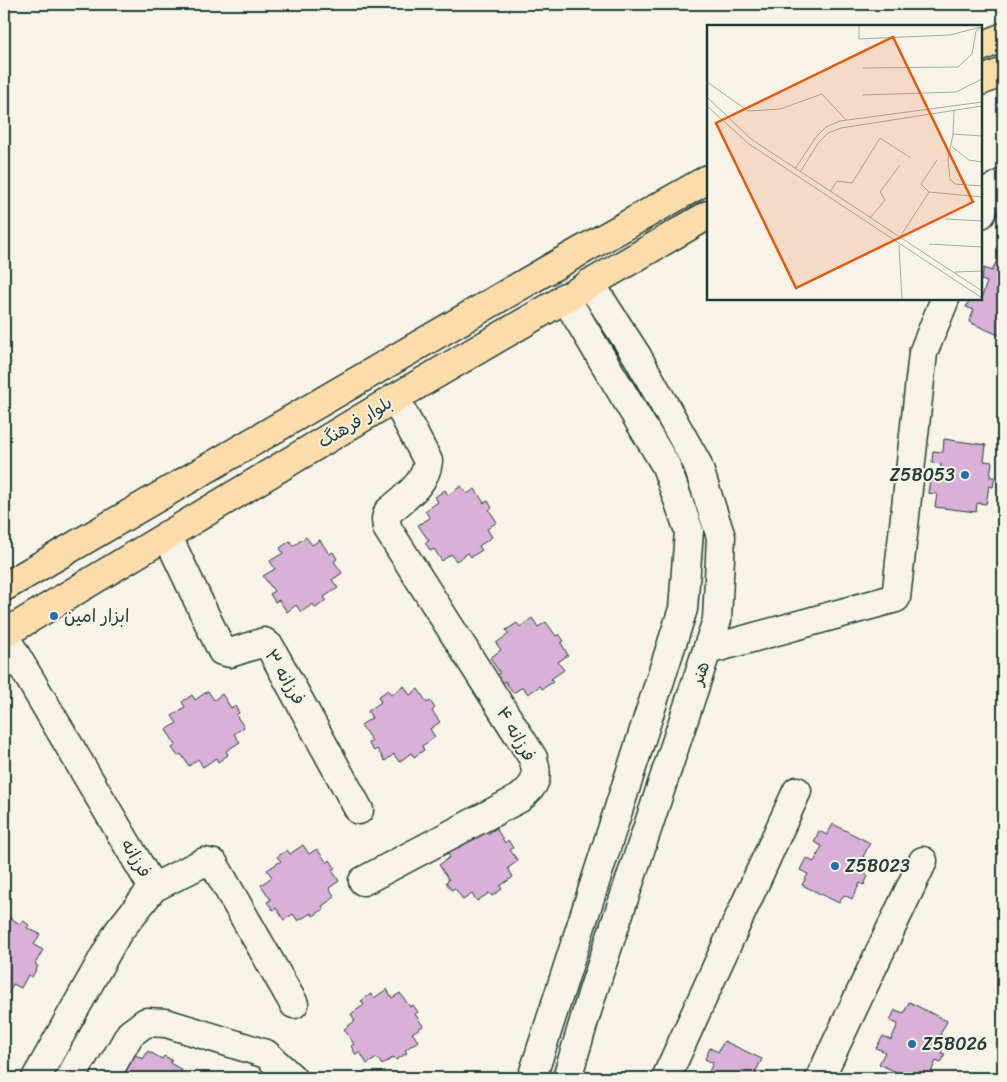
<svg xmlns="http://www.w3.org/2000/svg" width="1007" height="1082" font-family="Sriracha,'Playpen Sans Arabic',sans-serif">
  <rect width="100%" height="100%" fill="#f7f3e8"/>
  <filter id="ink" filterUnits="userSpaceOnUse"><feTurbulence type="fractalNoise" baseFrequency=".02" numOctaves="2"/><feDisplacementMap in="SourceGraphic" scale="10" xChannelSelector="R" yChannelSelector="G"/><feConvolveMatrix kernelMatrix="1 2 1 2 8 2 1 2 1" color-interpolation-filters="sRGB"/></filter>
  <g filter="url(#ink)">
    <!-- building -->
    <path fill="#d9b0d7" stroke="#1f3d34" d="M997 260 1003 263V337L969 322 974 310 966 307 970 299H981L987 282 981 280 984 268 992 271Z
      M944 439 986 445 984 461 992 462 990 477H995L993 487 989 486 986 504 977 503 976 512 935 507 937 494 928 493 930 480 938 481 940 473 941 464 932 463 933 451 943 452Z
      M461 486 467 494 475 489 484 503 488 501 492 508 489 510 497 522 487 529 492 537 479 546 482 550 471 557 468 553 456 561 451 554 442 561 434 549 431 551 425 543 429 541 418 525 430 518 425 511 438 502 435 497 445 490 448 495Z
      M306 537 312 545 320 540 329 554 333 552 337 559 334 561 342 573 332 580 338 588 324 597 326 600 316 608 313 604 301 612 296 605 287 612 279 600 275 602 270 594 274 591 263 576 275 569 270 561 283 553 280 548 290 541 293 546Z
      M532 618 538 627 546 622 556 636 559 634 564 641 561 643 568 655 558 662 564 670 551 679 553 682 542 689 540 686 528 694 523 687 513 693 505 681 502 684 497 675 500 673 490 658 501 650 496 643 509 634 506 630 517 623 520 627Z
      M404 686 410 695 418 689 427 703 430 701 435 708 432 711 440 722 430 729 435 737 422 746 424 750 414 757 411 753 399 762 394 754 385 761 377 749 374 751 368 743 372 741 361 725 372 718 368 711 381 702 378 697 388 690 391 695Z
      M208 691 214 700 222 694 231 708 235 706 239 713 236 715 244 727 234 734 240 742 226 751 228 755 218 762 216 758 203 767 198 759 189 766 181 754 178 756 172 748 176 745 166 730 177 723 172 716 185 707 182 702 192 695 195 700Z
      M833 824 870 843 863 857 871 860 865 874 868 876 864 885 860 883 852 899 844 895 839 903 802 885 808 874 800 870 806 858 814 862 822 846 814 842 819 831 827 835Z
      M482 825 488 834 496 828 505 843 508 840 513 848 510 850 518 861 508 868 513 877 500 886 502 889 492 896 489 893 477 901 472 894 463 900 455 888 451 890 446 882 449 880 439 865 450 857 446 850Z
      M303 845 309 854 317 849 327 863 330 860 335 868 332 870 339 881 329 888 335 897 322 906 324 909 313 916 311 913 298 921 293 914 284 920 276 908 273 910 267 902 271 900 261 885 272 877 267 870 281 861 277 857 287 850 290 854Z
      M5 915 20 924 22 920 29 925 27 928 40 934 34 945 43 950 35 964 38 966 32 977 28 975 21 988 13 984 8 994 4 992V918Z
      M387 989 392 998 400 993 410 1007 413 1005 418 1012 415 1014 423 1026 412 1033 418 1041 405 1050 407 1053 396 1060 394 1057 382 1065 377 1058 367 1064 360 1052 356 1055 351 1046 354 1044 344 1029 355 1021 351 1014 364 1005 361 1001 371 994 374 998Z
      M909 1002 947 1021 940 1035 948 1039 941 1053 945 1054 941 1063 936 1061 929 1077 920 1073 917 1078H909L879 1064 885 1052 876 1048 883 1036 891 1040 898 1024 890 1021 895 1010 904 1013Z
      M724 1041 762 1059 755 1073 762 1078H706L713 1063 705 1059 710 1048 718 1052Z
      M148 1051 162 1059 164 1056 172 1060 170 1063 182 1070 178 1078H120L134 1054 143 1059Z"/>
    <g fill="none" stroke-linecap="round" stroke-linejoin="round">
      <defs>
        <path id="minor" d="M981 214 991 190 1003 183
          M167 535 222 651 230 653 264 642 270 647 359 810
          M4 635 153 888 118 932 36 1078
          M708 650 896 598 923 353 945 299
          M363 881 520 798C536 784 539 779 533 758L387 528 386 519 388 512C404 498 426 484 428 461L395 398
          M153 888 204 862 214 864 294 1004
          M105 1078 130 1034 146 1022 166 1023 266 1054 292 1078
          M532 1078 683 609 689 531 666 466 565 297
          M567 1078 593 991 717 620 721 537 697 463 637 356 590 283
          M666 1078 797 791
          M820 1078 923 861"/>
        <path id="major" d="M981 47 1003 37
          M981 81 1003 72
          M4 587 549 269 708 179
          M4 634 395 398 708 215"/>
      </defs>
      <!-- minor casing -->
      <use href="#minor" stroke="#1f3d34" stroke-width="31"/>
      <!-- major casing -->
      <use href="#major" stroke="#1f3d34" stroke-width="31"/>
      <!-- minor -->
      <use href="#minor" stroke="#f7f3e8" stroke-width="28"/>
      <!-- major -->
      <use href="#major" stroke="#fddcac" stroke-width="28"/>
    </g>
  </g>
  <!-- markers -->
  <g fill="#1f6fb2" stroke="#f7f3e8" stroke-width="2">
    <circle cx="965" cy="475" r="5"/>
    <circle cx="54" cy="616" r="5"/>
    <circle cx="835" cy="866" r="5"/>
    <circle cx="912" cy="1044" r="5"/>
  </g>
  <g text-anchor="middle" dominant-baseline="central" stroke-width="4" stroke-linejoin="round" paint-order="stroke">
    <!-- street labels -->
    <g font-size="18" fill="#1f3d34" stroke="#f7f3e8">
      <text transform="translate(355 422) rotate(-31)">بلوار فرهنگ</text>
      <text transform="translate(700 673) rotate(-71)">هنر</text>
      <text transform="translate(285 677) rotate(59)">فرزانه ۳</text>
      <text transform="translate(516 734) rotate(60)">فرزانه ۴</text>
      <text transform="translate(136 858) rotate(59)">فرزانه</text>
    </g>
    <!-- poi labels -->
    <g font-size="18" fill="#1f3d34" stroke="#f7f3e8" text-anchor="start">
      <text x="955" y="475" text-anchor="end">Z5B053</text>
      <text x="64" y="616">ابزار امین</text>
      <text x="845" y="866">Z5B023</text>
      <text x="922" y="1044">Z5B026</text>
    </g>
  </g>
  <!-- overview -->
  <g transform="translate(707 25)">
    <rect width="275" height="275" fill="#f7f3e8"/>
    <path fill="none" stroke="#a1aaa0" stroke-width="1" d="M152 0V14L243 10 274 2M156 43 251 42 265 29 269 6 275 2M0 57 41 86 73 84 115 69 139 95M155 70 249 67 275 54M0 72 44 114 275 266M0 81 42 119 275 273M247 86 246 109 241 135 243 154 248 159 275 161M246 109 275 111M245 122 262 135 275 137M88 144 109 112 119 102 133 96 275 77M93 147 112 117 121 108 134 103 275 81M123 167 130 156 145 158 173 113 204 133M222 167 214 159 230 135M163 193 178 175 173 167 193 140M239 194 275 196M193 212 222 167 275 172M222 219 275 222M192 220 195 275M248 247 275 246"/>
    <path fill="#e8590c" fill-opacity="0.15" stroke="#e8590c" stroke-width="2.5" d="M186 12 266 177 89 263 9 98Z"/>
    <rect width="275" height="275" fill="none" stroke="#1f3d34" stroke-width="2.5"/>
  </g>
  <!-- margin -->
  <rect width="1007" height="1082" fill="none" stroke="#f7f3e8" stroke-width="20"/>
  <rect x="10" y="10" width="987" height="1062" fill="none" stroke="#1f3d34" stroke-width="2" filter="url(#ink)"/>
</svg>
